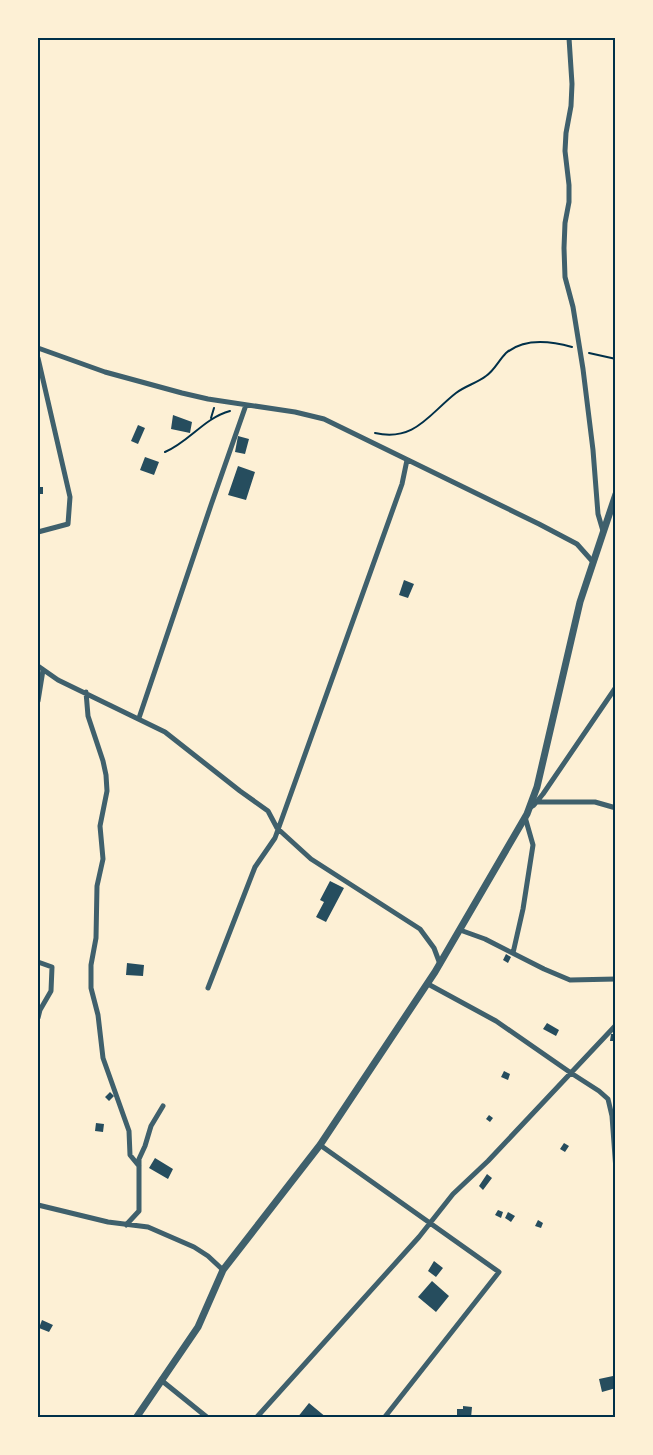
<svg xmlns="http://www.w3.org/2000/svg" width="653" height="1455" font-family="Quicksand,sans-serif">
  <rect width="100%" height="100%" fill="#fdf0d5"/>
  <!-- building -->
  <path fill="#264d5e" d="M173 415 192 422 190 433 171 429Z
    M138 425 145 428 138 444 131 441Z
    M238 436 249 439 245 454 235 452Z
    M145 457 159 462 154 475 140 470Z
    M238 466 255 472 246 500 228 495Z
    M38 487H43V494H38Z
    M404 580 414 584 408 598 399 595Z
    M330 881 344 888 326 922 316 917 324 902 320 900Z
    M506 954 511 957 508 963 503 960Z
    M127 963 144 965 143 976 126 975Z
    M547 1023 559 1030 556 1036 543 1029Z
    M611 1034H616V1041H610Z
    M504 1071 510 1074 508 1080 501 1077Z
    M110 1092 114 1096 109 1101 105 1097Z
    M489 1115 493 1118 490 1122 486 1119Z
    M96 1123 104 1124 103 1132 95 1131Z
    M564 1143 569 1146 565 1152 560 1149Z
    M155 1158 173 1169 168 1179 149 1168Z
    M487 1174 492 1178 483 1190 479 1186Z
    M498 1210 503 1212 501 1218 495 1215Z
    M508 1212 515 1216 511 1222 505 1218Z
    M538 1220 543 1223 541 1228 535 1226Z
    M434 1261 443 1268 436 1277 428 1271Z
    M432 1281 449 1296 436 1312 418 1297Z
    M42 1320 53 1325 49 1332 39 1328Z
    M613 1376 616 1388 602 1392 599 1379Z
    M309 1403 327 1418H297Z
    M463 1406 472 1407 471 1418H457V1409H463Z"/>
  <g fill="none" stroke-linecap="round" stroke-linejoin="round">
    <!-- path -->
    <path stroke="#003049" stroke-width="2" d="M589 353 616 359
      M211 418 214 408
      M375 433C415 442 429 414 456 393 465 386 477 383 486 376 494 371 499 360 506 353 524 338 551 341 572 347
      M165 452C189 442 204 418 230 411"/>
    <!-- minor -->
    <path stroke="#3f606c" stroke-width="5" d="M569 38 572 84 571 106 566 133 565 151 569 185V202L565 223 564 248 565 277 573 307 583 369 593 450 598 514 603 531
      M38 348 105 372 182 393 208 399 295 412 324 419 539 524 577 544 593 562
      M38 358 70 497 68 524 38 532
      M38 666 58 680 165 732 240 791 268 811 277 828 311 859 420 929 434 948 440 964
      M86 692 88 716 103 761 106 775 107 791 100 826 103 859 97 886 96 938 91 965V988L98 1015 103 1058 129 1131 130 1155 139 1166
      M38 701 43 670
      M139 718 211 505 246 405
      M537 802H595L616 808
      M529 808 534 805 543 794 616 687
      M460 930 485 939 544 969 570 980 616 979
      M513 953 523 909 533 845 525 817
      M38 962 52 967 51 991 40 1010 38 1018
      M428 984 496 1021 571 1073 599 1091 608 1099 612 1116 616 1170
      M208 988 255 867 275 838 402 484 407 460
      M320 1145 499 1272 384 1418
      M38 1205 108 1222 148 1227 194 1247 208 1256 223 1270
      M126 1225 139 1211V1159L145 1146 151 1126 163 1106
      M161 1380 208 1418
      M256 1418 419 1237 453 1194 488 1161 616 1025"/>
    <!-- tertiary -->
    <path stroke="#3f606c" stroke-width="7" d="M136 1418 198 1327 223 1270 320 1145 435 972 527 814 537 787 580 602 616 494"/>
  </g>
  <!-- border -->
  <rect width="653" height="1455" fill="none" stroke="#fdf0d5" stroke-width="78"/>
  <rect x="39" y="39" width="575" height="1377" fill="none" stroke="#003049" stroke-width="2"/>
</svg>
